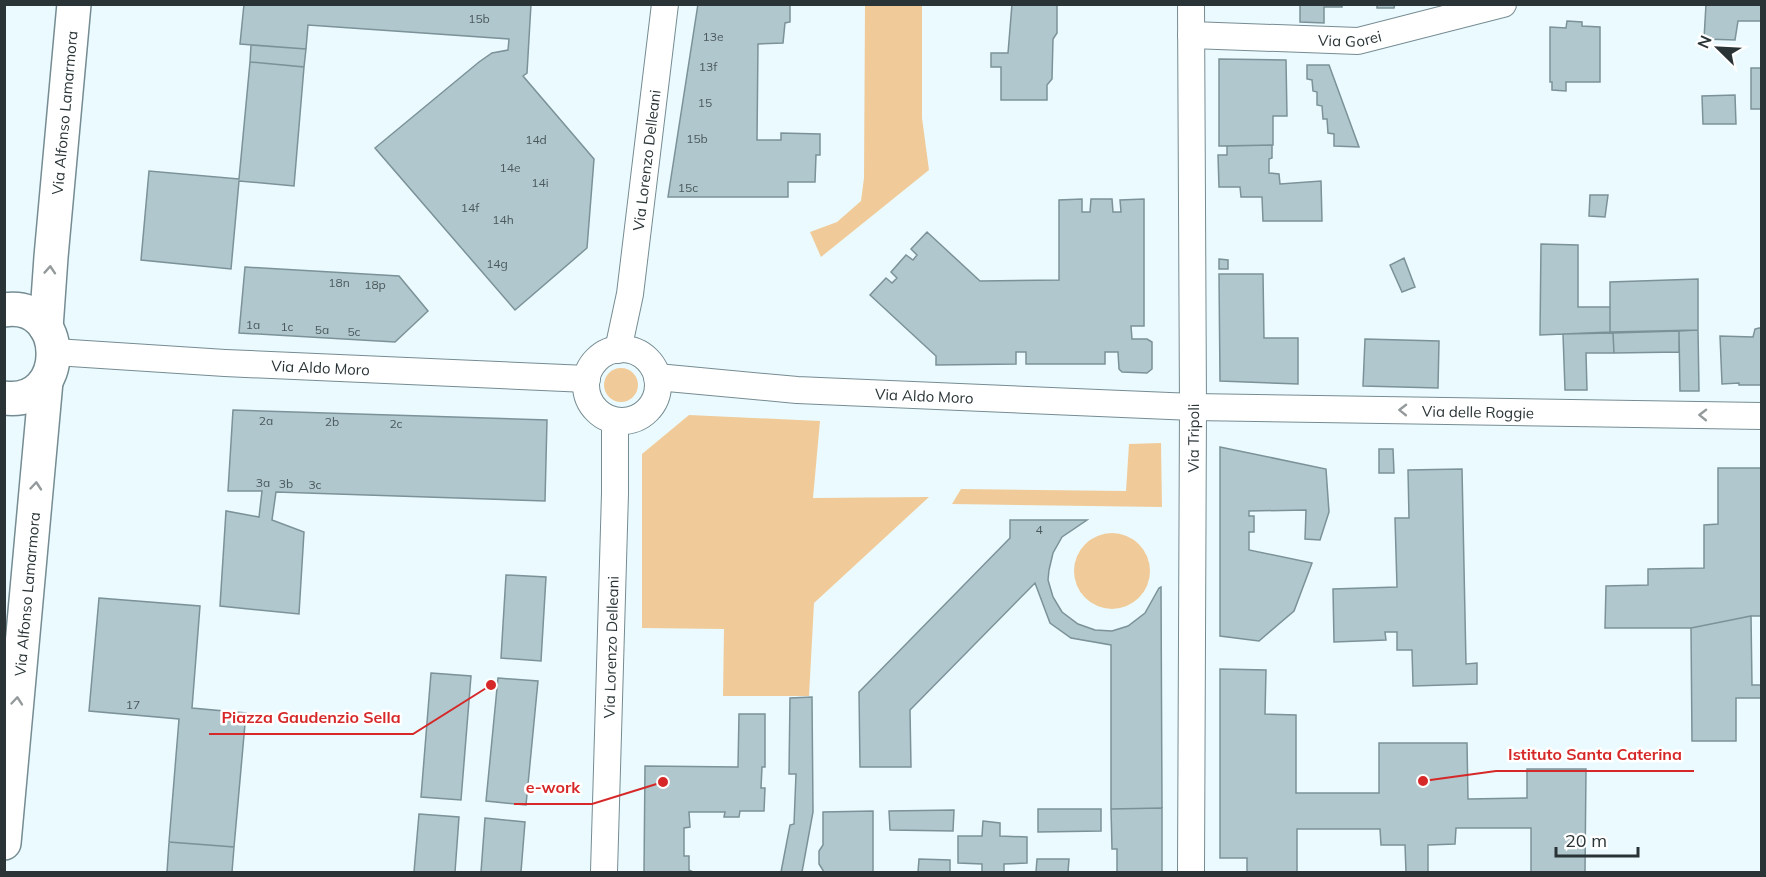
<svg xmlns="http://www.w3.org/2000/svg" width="1766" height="877" font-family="Mulish,sans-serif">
  <rect width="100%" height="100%" fill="#ebfafe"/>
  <!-- green -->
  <path fill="#f0cb99" d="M865 5H922V118L929 170 821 257 810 232 837 222 861 201 864 178Z
    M604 385a17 17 0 1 1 34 0a17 17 0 1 1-34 0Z
    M689 415 820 421 813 498 929 497 814 603 809 696H723L724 629 642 628V454Z
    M1161 443 1162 507 952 504 961 489 1126 491 1129 444Z
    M1074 571a38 38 0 1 1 76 0a38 38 0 1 1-76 0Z"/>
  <!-- building -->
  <path fill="#afc7cd" stroke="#7b9298" stroke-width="1.5" d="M244 4H531L527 73 523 76 594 159 587 248 515 310 375 148 479 62 492 53 508 50 509 39 308 25 306 49 240 44Z
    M698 4H790V22L785 23 783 43 758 44 757 140H781V133L820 134V155H816L815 182H788V197H668Z
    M1012 4H1059L1057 6V33L1053 39 1052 79 1047 85V100H1001V67H991V53H1008Z
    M1300 4H1342V7H1324V23L1300 22Z
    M1377 4H1395L1394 8H1377Z
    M1706 4H1762V21H1738L1735 40 1704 39Z
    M1567 21 1582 22V26L1600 27V82H1566V91L1552 90V82H1550V27L1566 28Z
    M251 45 306 49 304 67 250 62Z
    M1219 59 1286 60 1287 116H1273V145L1219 146Z
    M250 62 304 67 294 186 239 181 231 269 141 260 149 171 239 179Z
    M1307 65H1329L1359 147 1334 146V134L1328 133 1327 119H1323L1322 106 1317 105V92L1313 91 1312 80 1307 79Z
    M1751 68H1762V109H1751Z
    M1735 95 1736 124H1703L1702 96Z
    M1272 145V158L1269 159V173L1279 174 1280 184 1321 181 1322 221H1263L1262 197H1241L1240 187H1219L1218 155H1227V146Z
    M1590 195H1608L1605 217 1589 216Z
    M1082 199V212H1090L1091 199H1112L1113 212H1121L1120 200 1144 199V326H1131L1132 339H1147L1152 342V369L1147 373 1122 372 1119 369 1118 352H1105V364H1026V352H1016V364L936 365V356L870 295 886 278 892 283 897 278 891 272 906 255 913 260 917 255 911 249 927 232 980 281 1059 280V200Z
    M1541 244 1578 245V307H1610V332L1540 335Z
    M1404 258 1415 287 1402 292 1390 265Z
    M1219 259 1228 260V269H1219Z
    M245 267 399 276 428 311 395 342 239 333Z
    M1219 274H1263L1264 338H1298V384L1220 381Z
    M1698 279V330L1610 332V282Z
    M1759 328H1762V385H1739V383L1722 384 1720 336 1753 337 1755 329Z
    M1698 330 1699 391H1680L1679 331Z
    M1679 331V352L1614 353 1613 333Z
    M1613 333 1614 353H1586L1587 390H1565L1563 334Z
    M1365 339 1439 341 1438 388 1363 386Z
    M233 410 547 420 545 501 276 492 272 520 304 532 299 614 220 606 226 511 259 517 262 491H228Z
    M1220 447 1326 469 1329 512 1320 540 1305 539 1306 510 1249 511V516H1254V532H1249V550L1312 563 1294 611 1259 641 1220 636Z
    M1379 449H1393L1394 473H1379Z
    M1718 468H1762V616H1751L1691 628H1605L1606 586 1648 585V569L1704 568V525L1718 524Z
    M1462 469 1466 664 1477 663V684L1413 686 1412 650H1397V632H1385L1386 640 1334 642 1333 589 1397 587 1395 518H1409L1408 470Z
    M1010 520H1087L1062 537 1053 553 1049 570 1048 580 1053 597 1062 612 1078 624 1095 630 1112 631 1128 626 1145 613 1159 588 1161 587 1162 808 1111 809V645L1071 638 1050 623 1035 583 910 710 911 767H860L859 692 1010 538Z
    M506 575 546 577 541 661 501 658Z
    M99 598 200 606 192 708 246 713 234 847 169 842 179 719 89 711Z
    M1751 616 1752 685H1762V698H1736V741H1692L1691 628Z
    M1220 669 1266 670 1265 714 1296 715V793H1379V743H1467L1468 799 1527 798V769H1586L1585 872H1531V828H1456L1455 844 1428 845V872H1406L1405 845H1381L1380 829H1297V872H1247V858H1220Z
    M431 673 471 676 461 800 421 797Z
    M498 678 538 681 526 805 486 801Z
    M812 697 813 812 802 872H781L790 825 794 824 796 774H789L790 698Z
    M739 714H765V767H762L761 788H765L764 811H740L739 817H724L725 812H689L690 827 684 828V856H689V870L693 872H644L645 766 738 767Z
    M1162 808V872H1117V849H1112L1111 809Z
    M1038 809H1101V831L1038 832Z
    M954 810 953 831 890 830 889 811Z
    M873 811V872H824L819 864V851L823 845V812Z
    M419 814 459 817 455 872H414Z
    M485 818 525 822 521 872H481Z
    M983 821 1000 823V836L1027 837V863L1004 864V872H982V864L958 863V836H982Z
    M169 842 234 847 232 872H167Z
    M919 859 950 860V872H918Z
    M1037 859H1069L1068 872H1036Z"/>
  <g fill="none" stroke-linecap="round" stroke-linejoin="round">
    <defs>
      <g id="minor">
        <path id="s1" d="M1191 35 1358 41 1503 4"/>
        <circle cx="622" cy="385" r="36"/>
        <path id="s2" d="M618 350 630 294 665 4"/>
        <path id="s3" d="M55 352 225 363 587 379"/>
        <path id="s4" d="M657 377 797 390 1193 407 1762 416"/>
        <path id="s5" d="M604 872 615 493V421"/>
        <path id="s6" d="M1191 872 1193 407 1191 4"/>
      </g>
      <g id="secondary">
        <path d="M4 310C69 300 70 407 4 398"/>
        <path id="s7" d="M46 328 51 257 74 4"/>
        <path id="s8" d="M4 843 46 381"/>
      </g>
    </defs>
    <!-- minor casing -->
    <use href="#minor" stroke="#758c92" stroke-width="28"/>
    <!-- secondary casing -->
    <use href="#secondary" stroke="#758c92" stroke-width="36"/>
    <!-- minor -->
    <use href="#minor" stroke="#fff" stroke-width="26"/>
    <!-- secondary -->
    <use href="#secondary" stroke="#fff" stroke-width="33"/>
  </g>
  <!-- one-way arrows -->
  <defs><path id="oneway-chevron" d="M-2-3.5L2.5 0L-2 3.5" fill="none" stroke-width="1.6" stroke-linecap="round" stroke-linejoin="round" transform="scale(1.5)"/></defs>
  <g stroke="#949a9b">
    <use href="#oneway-chevron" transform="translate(50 270) rotate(-86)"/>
    <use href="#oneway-chevron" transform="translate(1403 410) rotate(-179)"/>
    <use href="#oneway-chevron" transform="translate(1703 415) rotate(-179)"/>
    <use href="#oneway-chevron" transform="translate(36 486) rotate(-85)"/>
    <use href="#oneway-chevron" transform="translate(17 701) rotate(-85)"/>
  </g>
  <g text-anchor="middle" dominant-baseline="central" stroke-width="5" stroke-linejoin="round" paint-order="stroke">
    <!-- number labels -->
    <g font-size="12" fill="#4b595c">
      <text x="479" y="18">15b</text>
      <text x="713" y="36">13e</text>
      <text x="708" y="66">13f</text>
      <text x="705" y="102">15</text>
      <text x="697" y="138">15b</text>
      <text x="536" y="139">14d</text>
      <text x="510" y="167">14e</text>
      <text x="540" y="182">14i</text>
      <text x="688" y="187">15c</text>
      <text x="470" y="207">14f</text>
      <text x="503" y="219">14h</text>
      <text x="497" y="263">14g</text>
      <text x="339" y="282">18n</text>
      <text x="375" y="284">18p</text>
      <text x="253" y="324">1a</text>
      <text x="287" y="326">1c</text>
      <text x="322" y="329">5a</text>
      <text x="354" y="331">5c</text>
      <text x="266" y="420">2a</text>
      <text x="332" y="421">2b</text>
      <text x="396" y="423">2c</text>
      <text x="263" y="482">3a</text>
      <text x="286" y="483">3b</text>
      <text x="315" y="484">3c</text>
      <text x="1039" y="529">4</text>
      <text x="133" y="704">17</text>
    </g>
    <!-- street labels -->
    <g font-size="15" fill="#2a3437" stroke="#fff">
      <text stroke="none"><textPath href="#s1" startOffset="159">Via Gorei</textPath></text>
      <text stroke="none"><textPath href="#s7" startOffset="216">Via Alfonso Lamarmora</textPath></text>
      <text stroke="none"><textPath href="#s2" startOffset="192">Via Lorenzo Delleani</textPath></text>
      <text stroke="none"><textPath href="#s3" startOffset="266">Via Aldo Moro</textPath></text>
      <text stroke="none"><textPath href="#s4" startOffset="268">Via Aldo Moro</textPath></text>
      <text stroke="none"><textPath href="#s4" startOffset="822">Via delle Roggie</textPath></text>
      <text stroke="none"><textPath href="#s6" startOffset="434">Via Tripoli</textPath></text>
      <text stroke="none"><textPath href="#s8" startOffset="250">Via Alfonso Lamarmora</textPath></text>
      <text stroke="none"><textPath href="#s5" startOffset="225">Via Lorenzo Delleani</textPath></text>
    </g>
  </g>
  <!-- callouts -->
  <path fill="none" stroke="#d62828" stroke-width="2" d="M491 685L413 734H209M1423 781L1496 771H1694M663 782L592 804H514"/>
  <g fill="#d62828" stroke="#fff" stroke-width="2">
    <circle cx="491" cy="685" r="6"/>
    <circle cx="1423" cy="781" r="6"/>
    <circle cx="663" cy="782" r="6"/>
  </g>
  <g font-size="16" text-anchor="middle" font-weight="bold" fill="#d62828" stroke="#fff" stroke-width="5" stroke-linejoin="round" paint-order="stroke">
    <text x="311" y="723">Piazza Gaudenzio Sella</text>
    <text x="1595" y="760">Istituto Santa Caterina</text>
    <text x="553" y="793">e-work</text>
  </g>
  <!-- border -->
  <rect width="1766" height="877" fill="none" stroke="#2a3437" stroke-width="12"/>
  <!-- north arrow -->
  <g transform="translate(1718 48) rotate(294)" stroke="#ffffff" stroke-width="4.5" paint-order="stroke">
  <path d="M0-4.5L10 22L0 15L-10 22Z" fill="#2a3437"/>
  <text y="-9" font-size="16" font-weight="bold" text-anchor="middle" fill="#2a3437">N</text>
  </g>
  <!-- scale -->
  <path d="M1556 847v9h82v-9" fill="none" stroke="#2a3437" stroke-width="3"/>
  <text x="1565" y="847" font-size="18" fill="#2a3437" stroke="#ffffff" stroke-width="4.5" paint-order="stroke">20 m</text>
</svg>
